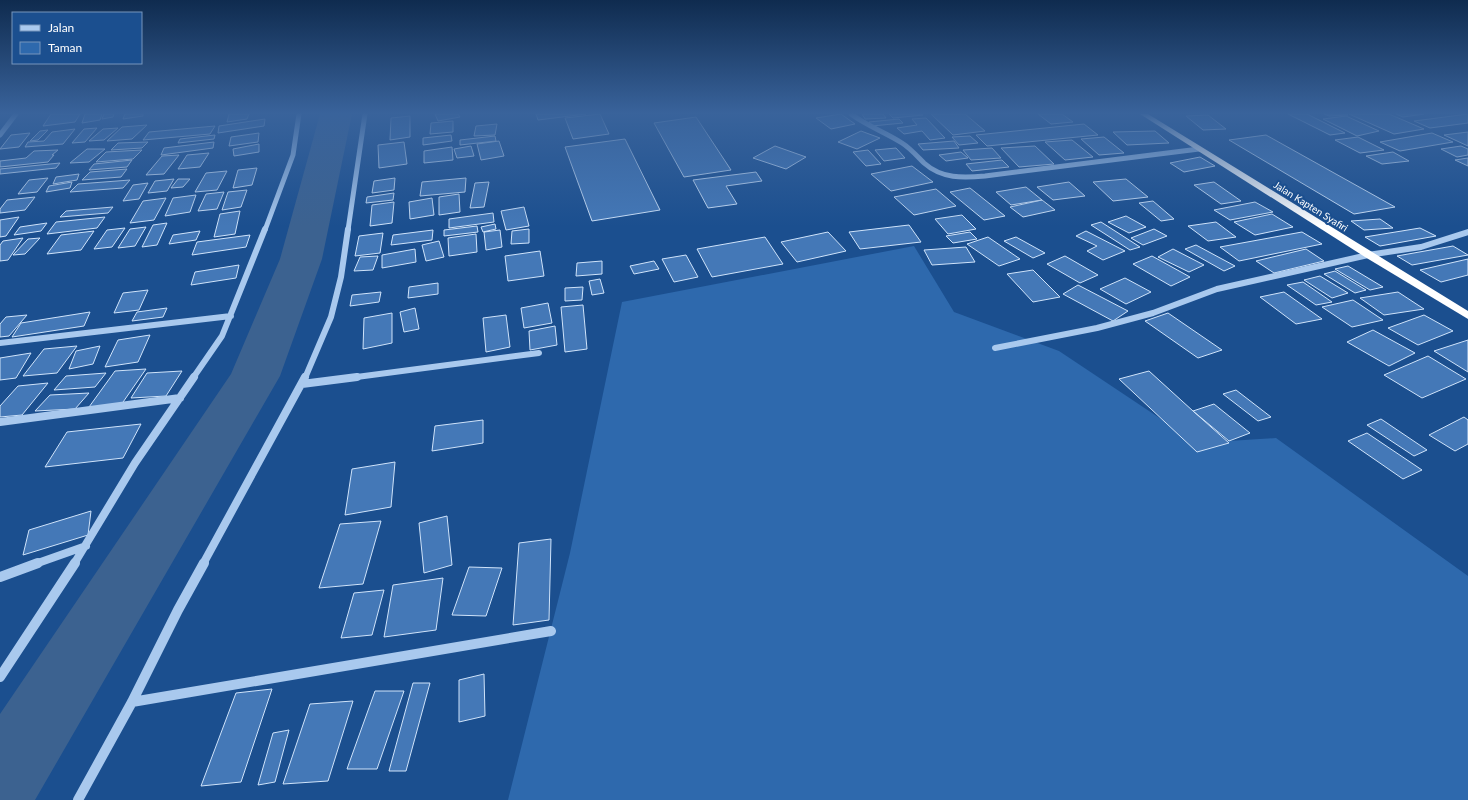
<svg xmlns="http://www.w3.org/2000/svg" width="1468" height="800" font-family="Lato,sans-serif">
  <rect width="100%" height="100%" fill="#1b4f8f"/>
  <!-- green -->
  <path fill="#2e69ad" d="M914 246 954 312 1059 351 1197 443 1276 438 1468 576V800H508L570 553 622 302Z"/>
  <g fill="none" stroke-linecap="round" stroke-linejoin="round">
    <!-- river -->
    <path fill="#3c6290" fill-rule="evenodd" d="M320 114H352L322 259 280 376 35 800H0V714L231 374 280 259Z"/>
  </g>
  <!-- building -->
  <path fill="#4478b7" stroke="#cfe3fa" d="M51 114H80L75 122 43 126Z
    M85 114H102L100 120 82 123Z
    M104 114H114L113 117 102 119Z
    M125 114H143V116L123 119Z
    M229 114H249L247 119 227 122Z
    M435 114H458L460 117 438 121Z
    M536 114H586L538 120Z
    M600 114 609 134 573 139 565 118Z
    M841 114 855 124 831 129 816 118Z
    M862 114H883L886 118 865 119Z
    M889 114H922L923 115 893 118Z
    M931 114H965L985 131 953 135Z
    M1038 114H1062L1073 122 1051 124Z
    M1288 114H1307L1345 133 1330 135Z
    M1324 114H1346L1348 115 1329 116Z
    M1349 114H1389L1424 129 1394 134Z
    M1396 114H1424L1403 117Z
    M1468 114V123L1430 128 1414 121Z
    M1208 115 1226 129 1203 130 1186 116Z
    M410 116V137L390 140 391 118Z
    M1346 116 1379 131 1357 136 1323 119Z
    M696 117 731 170 684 177 654 123Z
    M926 118 945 138 930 140 922 131 904 134 897 128 917 125 912 119Z
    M265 119 264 126 218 133 219 126Z
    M899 119 903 123 872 126 869 122Z
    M453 121V132L430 134 431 123Z
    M497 124 495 135 474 136 476 126Z
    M1084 124 1098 135 987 146 976 135Z
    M147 125 132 139 107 141 122 127Z
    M215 126 210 134 143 140 149 132Z
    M97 128 85 142 72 143 84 129Z
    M118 128 104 140 89 141 103 129Z
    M75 129 63 144 25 147 28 142 44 141 52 132Z
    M48 130 38 140 30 141 40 131Z
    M861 131 880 138 857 149 838 142Z
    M1155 131 1169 143 1127 145 1113 132Z
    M1468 132V146L1444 135Z
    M30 133 19 147 0 149 11 135Z
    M259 133 258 142 229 146 231 137Z
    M1432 133 1453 142 1400 151 1380 142Z
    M215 135 214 139 178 143 180 139Z
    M451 135 452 141 423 145V138Z
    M1266 135 1395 207 1354 214 1229 140Z
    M495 136 496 141 460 145V140Z
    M970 136 978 143 959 145 952 137Z
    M1104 137 1124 153 1099 155 1081 139Z
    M1358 137 1384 150 1360 153 1335 140Z
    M625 139 660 210 592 221 565 147Z
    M1072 140 1093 157 1065 160 1045 142Z
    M499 141 504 156 481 160 477 144Z
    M954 141 959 148 923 150 918 144Z
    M148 142 142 148 111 150 118 143Z
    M214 142 213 148 161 155 164 148Z
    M404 142 407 164 379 168 378 145Z
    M259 144V152L234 156 233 149Z
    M471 146 474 156 457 158 454 149Z
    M775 146 806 157 786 169 753 158Z
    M1035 146 1054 164 1019 167 1001 148Z
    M1461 146 1468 149V155L1457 157 1441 149Z
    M452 147 453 160 424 163V151Z
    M896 148 905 158 884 161 875 150Z
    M992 148 1001 158 971 160 963 150Z
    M87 149H105L89 162 70 163Z
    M58 150 52 155H54L48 162 0 167V161L26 158 34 151Z
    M142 150 133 159 96 162 106 152Z
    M868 150 881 164 866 166 853 152Z
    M961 152 968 158 946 161 939 155Z
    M1393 152 1409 161 1382 164 1366 156Z
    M209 153 200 167 178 169 187 155Z
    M179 155 164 174 146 175 162 156Z
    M1200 157 1215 166 1184 172 1170 163Z
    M1468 158V166L1455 160Z
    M132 160 127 167 89 170 94 164Z
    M1002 160 1009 167 972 171 966 164Z
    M60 163 56 168 0 174V169Z
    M912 166 933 182 891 191 871 174Z
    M257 168 252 185 233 188 238 170Z
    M127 169 121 177 82 180 90 172Z
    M227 171 217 190 195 192 206 173Z
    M756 172 762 181 726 186 737 204 708 208 693 180Z
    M79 174 77 180 53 184 56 177Z
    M48 178 37 192 18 194 29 180Z
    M395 178 394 190 372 193 374 181Z
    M466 178 465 192 420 196 422 182Z
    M174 179 167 191 148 193 155 181Z
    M178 179H190L183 187 171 188Z
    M1126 179 1148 197 1113 201 1093 182Z
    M130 180 123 188 70 192 78 184Z
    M72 182 70 188 46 192 49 186Z
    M489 182 484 207 470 208 475 183Z
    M1069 182 1085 196 1053 200 1037 187Z
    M1214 182 1241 201 1221 204 1194 185Z
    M148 183 139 199 123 201 133 185Z
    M1026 187 1042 200 1011 205 996 192Z
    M970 188 1005 216 984 220 950 192Z
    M936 189 956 206 914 215 894 197Z
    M247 190 241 207 222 210 228 192Z
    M224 192 217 209 198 211 206 194Z
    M394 193 393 200 366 203 367 197Z
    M459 194 460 212 439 215V197Z
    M196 195 190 212 165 216 173 198Z
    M35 197 25 210 0 213V209L7 200Z
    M166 198 154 220 130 223 143 201Z
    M432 198 434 215 410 219 409 202Z
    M1042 200 1055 210 1023 217 1010 207Z
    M1153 201 1174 219 1161 221 1139 203Z
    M394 202 392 223 370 226 372 205Z
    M1255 202 1273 212 1230 220 1214 210Z
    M113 207 108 213 60 217 66 211Z
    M524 207 529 226 506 230 501 211Z
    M240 211 235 234 214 237 220 214Z
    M493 213 494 222 449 228V219Z
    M1272 214 1293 227 1255 235 1234 222Z
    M962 215 976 229 948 234 935 219Z
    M1126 216 1146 227 1129 233 1108 222Z
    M19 217 6 236 0 237V220Z
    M105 217 97 228 47 234 56 222Z
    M1380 219 1393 228 1364 230 1351 221Z
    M1101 222 1140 247 1130 250 1091 225Z
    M1216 222 1236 237 1208 241 1188 226Z
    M47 223 41 231 14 235 20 227Z
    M167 223 157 245 142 247 153 225Z
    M495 224 496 229 483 232 481 227Z
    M909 225 921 242 860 249 849 232Z
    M477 226 478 232 444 236V230Z
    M146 227 135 246 118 248 130 229Z
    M125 228 112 247 94 249 107 230Z
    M1420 228 1436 236 1380 246 1365 237Z
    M529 229V243L511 244 512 231Z
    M1154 229 1167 236 1143 245 1131 238Z
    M433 230 432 240 391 245 393 235Z
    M500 230 502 247 486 250 484 232Z
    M94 231 81 250 47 254 61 235Z
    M200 231 196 240 169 244 173 235Z
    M1086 231 1125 251 1103 260 1087 251 1097 246 1076 236Z
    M828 232 846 251 797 262 781 242Z
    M970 232 977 239 953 243 946 236Z
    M1302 232 1322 244 1239 261 1220 247Z
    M383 233 380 253 355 256 359 236Z
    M476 234 477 252 449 256 448 238Z
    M250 235 246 247 192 255 197 242Z
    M765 237 783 264 712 277 697 249Z
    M988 237 1020 259 999 266 967 244Z
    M1016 237 1045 253 1033 258 1004 241Z
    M23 238 8 260 0 261V245L3 241Z
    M40 238 25 254 13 255 28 239Z
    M439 241 444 257 426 261 422 245Z
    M1196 245 1235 266 1224 271 1185 249Z
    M1453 246 1468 255 1412 265 1397 256Z
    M966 247 975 262 932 265 924 250Z
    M415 249 416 262 382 268V255Z
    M1173 249 1204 265 1189 272 1158 257Z
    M1306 249 1324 261 1274 273 1256 261Z
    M540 251 544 276 508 281 505 256Z
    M686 255 698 277 674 282 662 259Z
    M378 256 373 270 354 271 360 257Z
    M1065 256 1098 275 1080 283 1047 264Z
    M1152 256 1190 277 1171 286 1133 264Z
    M1468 259V275L1441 282 1420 270Z
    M602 261V274L576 276 577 263Z
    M654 261 659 269 634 274 630 266Z
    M239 265 236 278 191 285 195 272Z
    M1348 266 1383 287 1370 290 1335 269Z
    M1033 270 1060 297 1033 302 1007 274Z
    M1335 271 1366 290 1355 293 1324 274Z
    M1320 276 1348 293 1332 298 1304 280Z
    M1125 278 1151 292 1126 304 1100 289Z
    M600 279 604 293 592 295 589 281Z
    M1303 282 1332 302 1316 305 1287 285Z
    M438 283V294L408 298 409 287Z
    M1078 285 1128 311 1113 321 1063 294Z
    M583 287 582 300 565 301V288Z
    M148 290 139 310 114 313 123 293Z
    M381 292 379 302 350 306 352 295Z
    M1284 292 1322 319 1296 324 1260 297Z
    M1398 292 1424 309 1384 315 1360 298Z
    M1353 300 1383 320 1352 327 1322 307Z
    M548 303 552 323 524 328 521 308Z
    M583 305 587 349 565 352 561 307Z
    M167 308 163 317 132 321 137 312Z
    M415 308 419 329 404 332 400 312Z
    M90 312 84 326 12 337 21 323Z
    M392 313V343L363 349 364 318Z
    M1168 313 1222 350 1198 358 1145 321Z
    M27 315 9 336 0 337V324L6 317Z
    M506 315 510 347 486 352 483 318Z
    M1424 315 1453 331 1418 345 1388 328Z
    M555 326 557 345 530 350 529 331Z
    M1373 330 1415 353 1389 366 1347 342Z
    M150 335 138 362 105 367 118 340Z
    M1468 340V372L1434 351Z
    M77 346 57 373 23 376 44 349Z
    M100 346 93 364 69 369 76 351Z
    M31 353 16 378 0 380V358Z
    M1428 356 1466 379 1422 398 1384 375Z
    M146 369 121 405 89 407 115 371Z
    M182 371 166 396 131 398 147 373Z
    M1149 371 1193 411 1229 443 1197 452 1119 379Z
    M106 373 95 387 54 390 66 376Z
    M48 383 22 415 0 417V406L18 386Z
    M1236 390 1271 417 1258 421 1223 394Z
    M89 393 75 409 35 411 50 395Z
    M1214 404 1250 433 1229 441 1193 411Z
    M1464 417 1468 420V444L1455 451 1429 435Z
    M1381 419 1427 450 1414 456 1367 425Z
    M483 420V443L432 451 435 426Z
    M141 424 123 458 45 467 67 432Z
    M1367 433 1422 470 1403 479 1348 441Z
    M395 462 391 507 345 515 352 469Z
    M91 511 88 535 23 555 29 530Z
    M447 516 452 565 424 573 419 523Z
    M381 521 363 584 319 588 340 524Z
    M551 539 549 620 513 625 519 543Z
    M469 567 502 568 486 616 452 615Z
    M443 578 436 630 384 637 393 585Z
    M384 590 372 635 341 638 354 593Z
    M484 674 485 716 459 722V680Z
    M413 683H430L406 771H389Z
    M272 689 241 782 201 786 236 693Z
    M375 691H404L377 769H347Z
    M353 701 328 781 283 784 310 704Z
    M289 730 275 782 258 785 273 733Z"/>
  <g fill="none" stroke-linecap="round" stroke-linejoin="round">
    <!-- minor-far3 -->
    <path stroke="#a9c9ee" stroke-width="5" d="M851 114C867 126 885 132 902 143 910 148 917 156 924 163 942 179 963 178 985 176L1199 149
      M0 135 16 114
      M265 230 293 155 299 114
      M348 230 365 114"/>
    <!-- minor-far2 -->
    <path stroke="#a9c9ee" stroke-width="6" d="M0 343 231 316
      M995 348 1097 328 1153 313 1217 289 1368 255 1421 247 1468 232
      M193 378 222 336 265 229
      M305 378 331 317 341 277 348 229
      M349 378 539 353"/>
    <!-- minor-far1 -->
    <path stroke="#a9c9ee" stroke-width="8" d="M302 384 357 377
      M0 422 180 398
      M35 564 86 546
      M74 564 135 463 194 377
      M203 564 305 377"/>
    <!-- minor -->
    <path stroke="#a9c9ee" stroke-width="10" d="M0 577 38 563
      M0 677 75 563
      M132 702 551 631
      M78 800 132 702 178 610 204 563"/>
    <!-- highway -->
    <path fill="#fff" fill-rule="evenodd" d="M1140 114H1148L1468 311V319L1365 257Z"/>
  </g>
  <!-- sky -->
  <linearGradient id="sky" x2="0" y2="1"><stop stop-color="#0f2b4f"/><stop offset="0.5" stop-color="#39639b"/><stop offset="1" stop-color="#39639b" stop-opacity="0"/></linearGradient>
  <rect width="1468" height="226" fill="url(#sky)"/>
  <g text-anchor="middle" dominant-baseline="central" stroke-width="4" stroke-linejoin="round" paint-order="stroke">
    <!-- far-street labels -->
    <g font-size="10" fill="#fff" stroke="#1b4f8f">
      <text transform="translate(1311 206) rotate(32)">Jalan Kapten Syafiri</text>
    </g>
  </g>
  <!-- legend -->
  <rect x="12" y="12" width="130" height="52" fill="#1b4f8f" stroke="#7695bc"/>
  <rect x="20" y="25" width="20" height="6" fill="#a9c9ee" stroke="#7695bc"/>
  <text x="48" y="32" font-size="12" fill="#ffffff">Jalan</text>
  <rect x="20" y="42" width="20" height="12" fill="#2e69ad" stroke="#7695bc"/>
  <text x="48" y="52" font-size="12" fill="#ffffff">Taman</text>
</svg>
